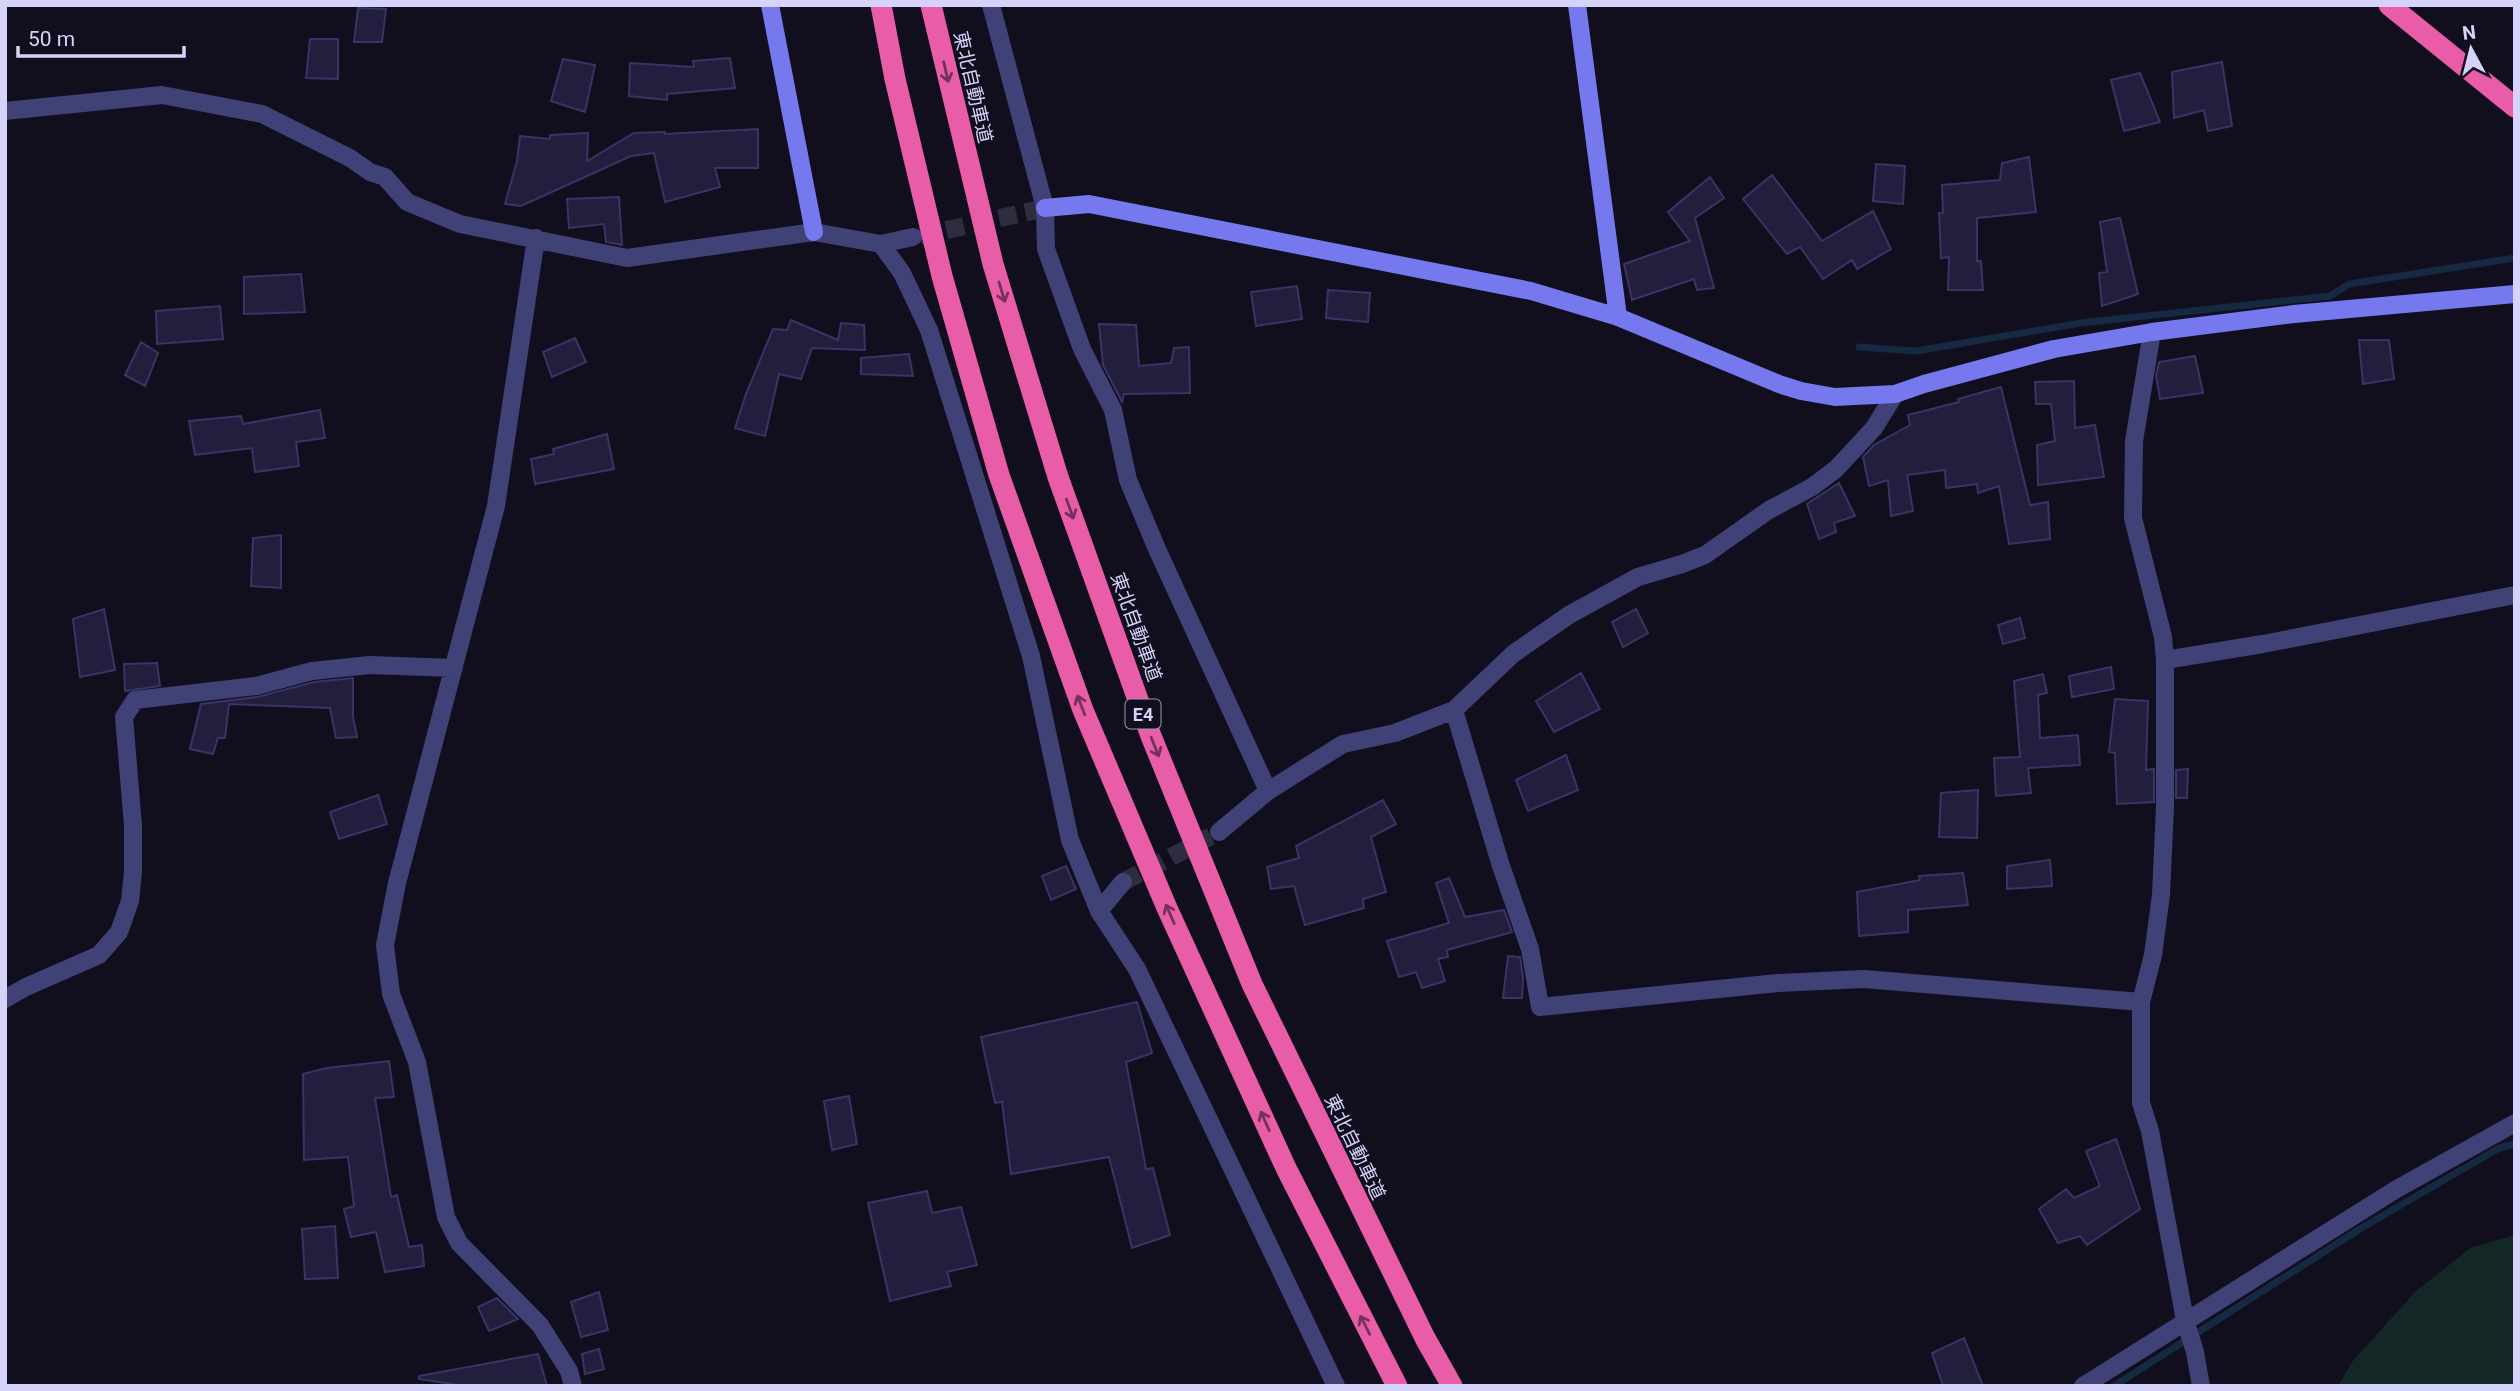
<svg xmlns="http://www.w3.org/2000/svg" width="2520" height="1391" font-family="Roboto,'Noto Sans JP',sans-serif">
  <rect width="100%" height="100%" fill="#110f1e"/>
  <!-- green -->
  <path fill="#132826" d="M2515 1235V1386H2338L2352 1362 2416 1291 2472 1247Z"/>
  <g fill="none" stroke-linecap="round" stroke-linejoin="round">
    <!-- stream -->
    <path stroke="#152942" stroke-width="7" d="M1859 347 1916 351 2081 323 2330 296 2349 284 2515 258
      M2114 1386 2363 1227 2499 1148 2515 1144"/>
  </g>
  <!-- building -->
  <path fill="#221e3d" stroke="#3a3366" stroke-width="2" d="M358 8 386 9 382 42H354Z
    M310 39H338V79L306 78Z
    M730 58 735 88 667 94V100L629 96 630 63 694 67 693 61Z
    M563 59 595 65 585 112 551 101Z
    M2222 62 2232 126 2208 131 2204 110 2174 118 2172 72Z
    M2140 73 2160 122 2124 131 2111 80Z
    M758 129V168H715L720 187 665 202 654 153 631 156 521 206 505 204 517 161 520 136 550 139V135L588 133 587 161 634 133 665 132V134Z
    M2029 157 2036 212 1977 218V261H1981L1983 290H1948L1949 257 1941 258 1939 213H1943L1942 185 2000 180 2002 163Z
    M1876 164 1905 166 1903 204 1873 201Z
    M1772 175 1822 241 1873 211 1891 249 1857 269 1852 260 1823 279 1800 247 1787 254 1743 199Z
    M1710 177 1724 198 1695 218 1714 288 1697 290 1694 279 1632 300 1624 264 1690 241 1668 212Z
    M619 197 622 245 606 242 604 224 569 228 567 199Z
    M2120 218 2138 294 2102 306 2099 273 2107 272 2100 222Z
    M301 274 305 312 244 314V277Z
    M1297 286 1302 319 1256 326 1251 292Z
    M1328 290 1370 293 1368 322 1326 318Z
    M220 306 223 339 157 344 156 311Z
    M791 320 838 340 841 323 864 325 865 350 812 348 801 379 779 374 765 436 735 428 746 394 773 329 787 330Z
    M1099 324 1136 325 1139 366 1171 363 1174 348 1189 347 1190 393 1124 394 1122 402 1103 365Z
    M575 338 586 362 552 377 543 352Z
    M2359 340H2389L2394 379 2363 384Z
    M141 342 158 353 145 386 125 375Z
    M909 354 913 376 861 374V358Z
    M2195 356 2203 393 2160 399 2156 376 2159 362Z
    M2074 381 2075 428 2095 425 2104 477 2038 485 2037 445 2055 441 2051 404H2036L2035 382Z
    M2001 387 2030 505 2048 502 2050 539 2009 544 1999 486 1978 493 1977 484 1946 488 1945 470 1907 475 1913 511 1891 516 1888 480 1869 486 1863 457 1874 445 1910 425 1908 415 1959 402 1958 399Z
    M320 410 325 438 296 442 299 466 255 472 252 448 195 455 189 421 241 416 243 424Z
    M607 434 614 469 535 484 531 459 554 454 553 449Z
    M1839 483 1855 516 1834 523 1836 532 1819 539 1807 504Z
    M281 535V588L251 586 253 538Z
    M104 609 115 670 80 677 73 619Z
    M1636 609 1648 633 1623 647 1612 622Z
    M2020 618 2025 638 2003 644 1998 625Z
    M157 663 160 686 125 691 124 664Z
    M2111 667 2114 689 2072 697 2069 676Z
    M1581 673 1600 709 1554 732 1536 701Z
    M2043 674 2047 693 2038 695 2040 738 2078 735 2080 765 2028 768 2031 793 1996 796 1994 758 2020 757 2014 681Z
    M353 678V717L357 737 336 738 330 708 229 704 225 738H218L213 754 190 749 201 704 257 697 314 682Z
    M2115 699 2148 701 2146 770 2154 769V802L2117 804 2115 753 2109 752Z
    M1566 755 1578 790 1528 811 1516 780Z
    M2188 769 2187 798H2176V770Z
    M1978 790 1977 838 1939 837 1941 793Z
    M378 795 387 824 339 839 330 812Z
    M1383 800 1396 824 1371 837 1386 892 1363 899 1364 908 1305 925 1294 886 1271 889 1267 867 1299 858 1296 846Z
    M2050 860 2052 886 2007 889V866Z
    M1066 866 1076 889 1051 900 1042 876Z
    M1963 873 1968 905 1908 910V932L1859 936 1857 892 1920 880 1919 876Z
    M1449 878 1465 917 1504 910 1512 932 1447 950 1448 957 1438 959 1445 981 1422 988 1416 972 1399 977 1387 941 1449 923 1436 883Z
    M1508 956 1520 957 1523 978 1522 998H1503Z
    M1137 1002 1152 1053 1126 1062 1146 1169 1153 1168 1170 1235 1132 1248 1109 1157 1011 1174 1002 1102 995 1103 981 1037Z
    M389 1061 394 1097 375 1098 391 1197 397 1195 409 1247 422 1245 424 1266 385 1272 376 1232 351 1237 344 1209 354 1206 348 1157 304 1160 303 1074 327 1068Z
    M849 1096 857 1144 832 1150 824 1101Z
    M2116 1139 2140 1209 2087 1245 2080 1236 2058 1243 2039 1209 2066 1189 2074 1198 2100 1186 2086 1151Z
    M927 1191 932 1213 961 1207 977 1265 947 1272 951 1286 890 1301 868 1203Z
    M335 1226 338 1278 305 1279 302 1229Z
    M599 1292 608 1330 581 1337 571 1302Z
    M497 1298 518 1319 489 1331 478 1307Z
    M1964 1338 1983 1386H1943L1932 1353Z
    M599 1349 604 1369 585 1374 582 1354Z
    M538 1354 547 1386H464L419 1379V1376Z"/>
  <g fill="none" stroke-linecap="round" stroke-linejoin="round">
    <!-- street-tunnel -->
    <path stroke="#2e2c3f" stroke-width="18" stroke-dasharray="18 9" stroke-linecap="butt" d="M920 236 1045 208
      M1123 882 1219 832"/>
    <!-- street -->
    <path stroke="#404177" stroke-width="18" d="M991 5 1045 208 1046 249 1082 349 1113 410 1128 480 1157 549 1268 791
      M5 111 162 95 262 114 350 158 370 172 385 177 407 202 460 224 627 258 814 232 881 244 913 237
      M536 238 496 506 397 883 385 945 391 994 417 1062 446 1217 459 1243 540 1325 569 1371 573 1386
      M881 244 902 273 929 330 1031 656 1070 840 1099 911 1137 969 1336 1386
      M2152 332 2134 441 2133 518 2163 637 2165 660V807L2161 895 2153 955 2141 1002V1103L2150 1131 2185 1320 2195 1352 2201 1386
      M2165 660 2263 644 2515 595
      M1454 710 1501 866 1530 949 1540 1007 1778 983 1864 979 2141 1002
      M1219 832 1268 791 1343 744 1395 733 1454 710 1513 654 1569 615 1638 577 1682 564 1705 555 1769 510 1812 487 1836 469 1874 428 1895 394
      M1099 911 1123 882
      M5 999 26 987 99 955 119 932 130 901 133 872V826L124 717 135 700 256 686 312 671 370 665 454 668
      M2083 1386 2395 1190 2515 1123"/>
    <!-- secondary -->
    <path stroke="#7679ed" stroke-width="18" d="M770 5 814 232
      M1577 5 1618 317
      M1045 208 1089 204 1531 291 1618 317 1779 384 1801 391 1835 397 1895 394 1924 384 2054 349 2152 332 2294 314 2515 294"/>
    <!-- highway -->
    <path stroke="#e95da8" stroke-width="21" d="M881 5 895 79 942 276 999 475 1083 710 1167 908 1286 1168 1397 1386
      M931 5 993 264 1058 477 1151 736 1252 984 1425 1338 1452 1386
      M2389 5 2515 107"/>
  </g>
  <!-- one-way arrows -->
  <defs><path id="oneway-shaft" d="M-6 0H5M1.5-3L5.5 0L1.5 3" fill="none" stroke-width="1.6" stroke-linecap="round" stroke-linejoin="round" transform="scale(1.75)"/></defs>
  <g stroke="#72325c">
    <use href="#oneway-shaft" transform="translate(946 72) rotate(77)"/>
    <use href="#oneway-shaft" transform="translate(1002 292) rotate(73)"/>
    <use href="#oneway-shaft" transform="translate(1070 509) rotate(70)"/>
    <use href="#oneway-shaft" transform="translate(1081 705) rotate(-111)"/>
    <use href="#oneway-shaft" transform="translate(1155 747) rotate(68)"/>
    <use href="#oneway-shaft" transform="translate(1170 914) rotate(-114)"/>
    <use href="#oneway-shaft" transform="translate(1265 1121) rotate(-114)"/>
    <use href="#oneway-shaft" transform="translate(1365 1325) rotate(-117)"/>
  </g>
  <g text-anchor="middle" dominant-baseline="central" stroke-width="5" stroke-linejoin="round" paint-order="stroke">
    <!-- shield labels -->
    <rect fill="#110f1e" stroke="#9a98b7" stroke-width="2" x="1125.5" y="699.5" width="35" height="29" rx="5"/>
    <g font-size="18" font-weight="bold" fill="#d5d3f9">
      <text x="1143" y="714">E4</text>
    </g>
    <!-- street labels -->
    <g font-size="19" fill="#d5d3f9" stroke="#110f1e">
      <text transform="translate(973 87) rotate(77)">東北自動車道</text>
      <text transform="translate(1136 627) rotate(70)">東北自動車道</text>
      <text transform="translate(1355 1147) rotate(64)">東北自動車道</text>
    </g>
  </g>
  <!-- border -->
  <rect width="2520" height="1391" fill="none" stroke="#d5d3f9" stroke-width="14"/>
  <!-- north arrow -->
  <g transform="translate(2471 49) rotate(353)" stroke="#110f1e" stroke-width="5" paint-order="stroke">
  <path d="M0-5L12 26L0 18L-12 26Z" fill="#d5d3f9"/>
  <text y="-10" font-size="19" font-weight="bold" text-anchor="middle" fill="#d5d3f9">N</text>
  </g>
  <!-- scale -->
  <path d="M18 46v10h166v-10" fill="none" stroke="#d5d3f9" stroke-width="3.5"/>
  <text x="28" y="46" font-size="21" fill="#d5d3f9" stroke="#110f1e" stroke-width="5" paint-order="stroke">50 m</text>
</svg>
